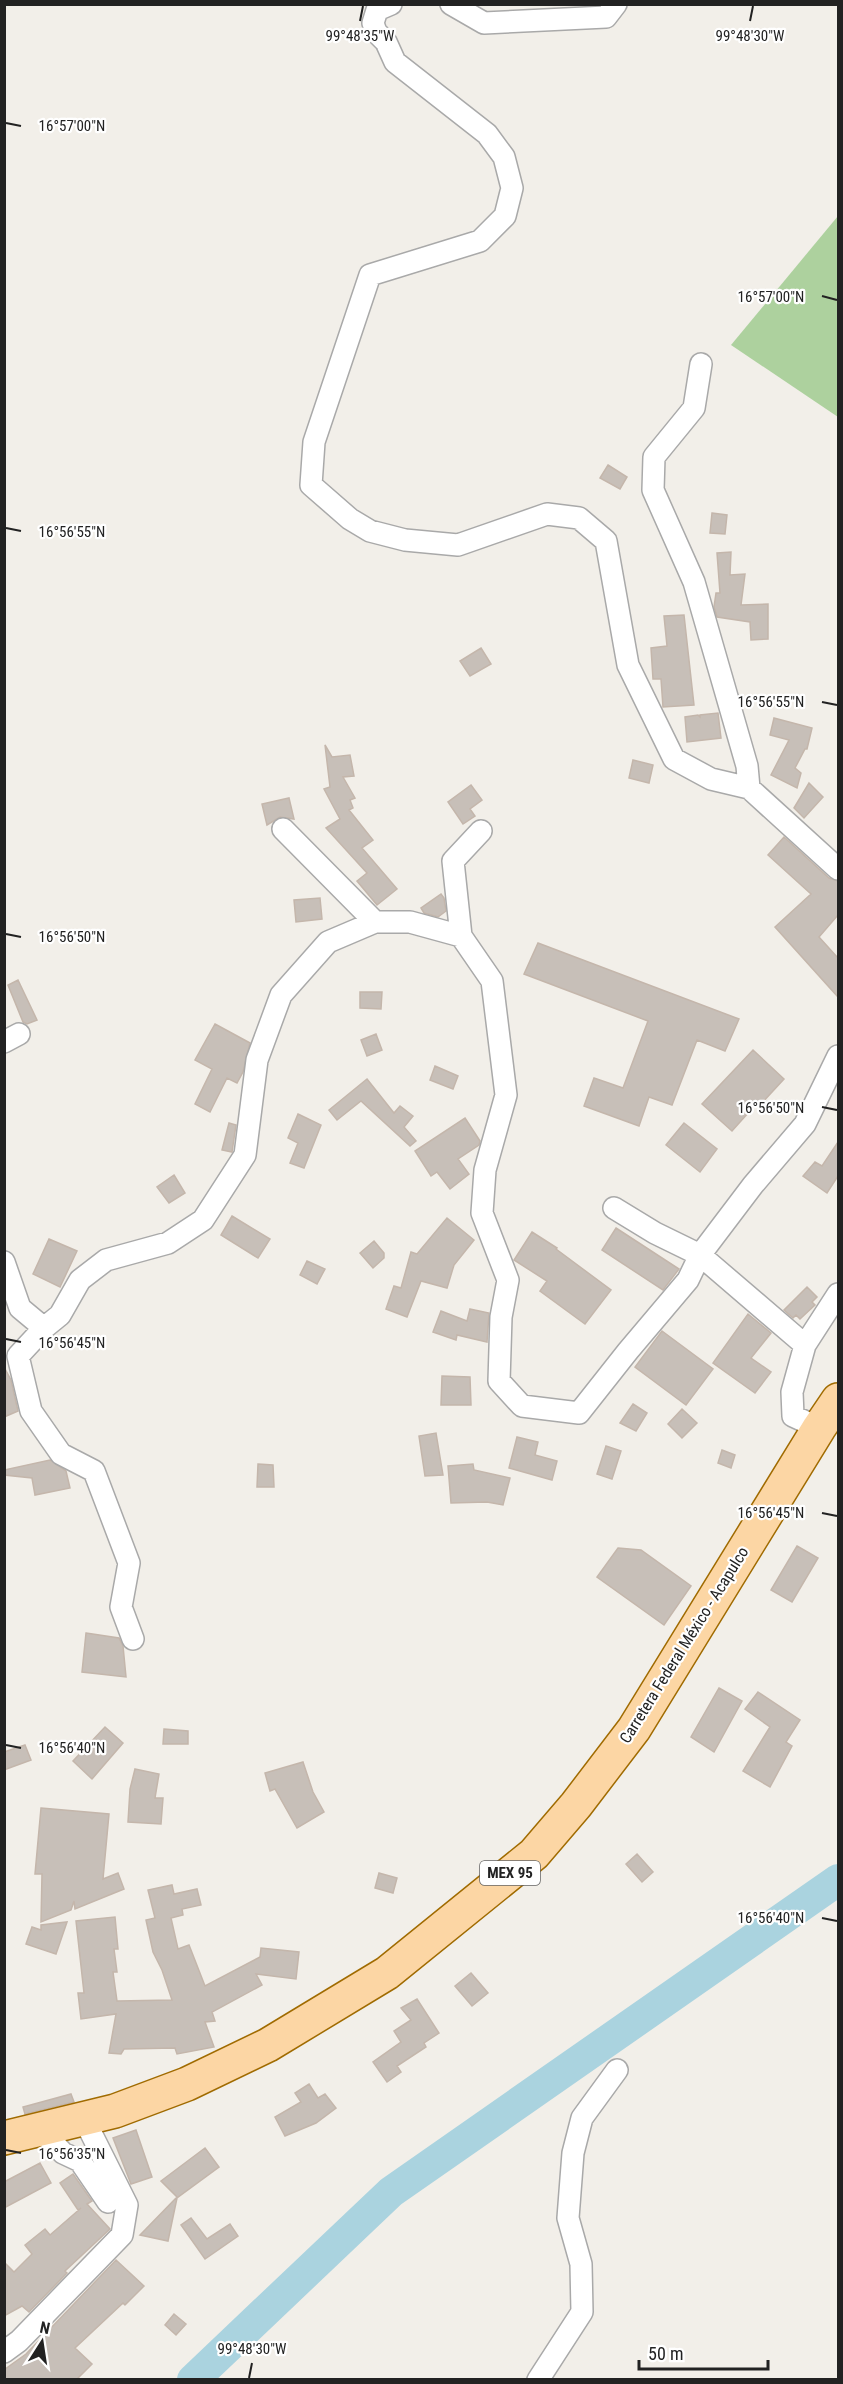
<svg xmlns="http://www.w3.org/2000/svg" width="843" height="2384" font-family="'Roboto Condensed',sans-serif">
  <rect width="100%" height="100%" fill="#f2efe9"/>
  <!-- forest -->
  <path fill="#add19e" d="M838 216V417L731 345Z"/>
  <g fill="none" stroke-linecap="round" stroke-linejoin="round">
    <!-- river -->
    <path stroke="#aad3df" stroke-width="32" d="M193 2380 391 2192 838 1880"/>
  </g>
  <!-- building -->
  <path fill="#c7bfb8" stroke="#c4b6ab" stroke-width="1.5" d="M608 465 627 477 620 489 600 478Z
    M712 513 727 515 725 534 710 533Z
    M731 552 730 575 745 574 741 605 768 604V639L751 640 750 622 717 617 714 607 716 593H720L717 553Z
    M684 615 694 705 663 707 661 679H653L651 648 667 646 664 616Z
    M481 648 491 664 470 676 460 661Z
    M718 713 721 738 687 742 685 717 698 715 700 717V715Z
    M774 718 812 728 807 749H805L795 768 801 773 797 788 771 775 789 740 770 735Z
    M325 745 332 757 350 755 354 776 343 777 355 798 350 800 353 808 349 810 373 840 362 848 397 889 377 905 357 881 367 873 326 828 340 819 324 789 330 787Z
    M633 760 653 765 649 783 629 778Z
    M809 783 823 797 804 818 794 808Z
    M471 785 482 800 470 809 475 816 463 824 448 802Z
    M289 798 294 819 280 817 267 825 262 804Z
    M784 837 829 878 838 881V915L819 937 838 958V997L775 927 811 894 768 855Z
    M441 894 444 898 446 911 438 917 424 913 421 908Z
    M320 898 322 919 296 922 294 900Z
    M538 943 739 1019 725 1051 697 1040 672 1105 649 1097 639 1126 584 1106 594 1078 623 1088 648 1021 524 974Z
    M18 980 37 1020 27 1024 23 1022 8 985Z
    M360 992H382L381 1009 360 1008Z
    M215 1024 250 1043 243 1072 237 1083 227 1078 210 1112 195 1104 212 1069 195 1060Z
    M376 1034 382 1050 367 1056 361 1040Z
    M753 1050 784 1079 761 1104 758 1102 732 1131 702 1104Z
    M435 1066 458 1076 453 1089 430 1080Z
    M367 1079 394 1113 400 1106 413 1116 404 1127 416 1141 410 1146 361 1101 337 1120 329 1110Z
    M298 1114 321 1125 304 1168 290 1163 298 1143 288 1138Z
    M465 1118 480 1141 479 1145 458 1159 469 1174 450 1189 437 1172 431 1176 415 1151Z
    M229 1123 236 1125 232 1152 222 1150Z
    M684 1123 717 1149 700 1172 666 1145Z
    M838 1142V1176L827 1193 803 1176 815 1162 822 1166Z
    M174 1175 185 1193 169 1203 157 1187Z
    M232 1216 270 1239 258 1258 221 1235Z
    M447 1218 474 1240 454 1265 447 1288 421 1281 407 1317 386 1309 394 1286 401 1288 411 1252 417 1254Z
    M616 1228 679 1269 663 1290 602 1250Z
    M532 1232 557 1248 556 1249 611 1290 585 1324 540 1291 547 1281 514 1260Z
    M49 1239 77 1251 60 1287 33 1274Z
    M374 1241 384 1253V1258L373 1268 360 1253Z
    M307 1261 325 1269 317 1284 300 1275Z
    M807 1287 817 1297 812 1302 815 1305 800 1319 796 1315 793 1318 784 1310Z
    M470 1309 489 1313 487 1342 457 1335 456 1340 433 1332 441 1311 467 1321Z
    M748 1314 771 1333 751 1358 771 1372 755 1393 713 1363Z
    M662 1331 713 1369 686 1405 635 1367Z
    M4 1367 11 1380 18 1411 4 1417Z
    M442 1376 470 1377 471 1405H441Z
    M633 1404 647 1413 636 1431 620 1423Z
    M682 1409 697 1423 682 1438 668 1424Z
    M436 1433 443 1475 425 1476 419 1436Z
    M517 1437 538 1442 535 1455 557 1461 552 1480 509 1468Z
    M606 1446 621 1451 612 1479 597 1474Z
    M722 1450 735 1455 731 1468 718 1463Z
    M50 1460 66 1471 70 1488 35 1495 32 1478 4 1475V1470Z
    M258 1464 273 1465 274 1487H257Z
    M473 1464 474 1470 510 1478 503 1505 487 1502 451 1503 448 1466Z
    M797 1546 818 1558 792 1602 771 1590Z
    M618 1548 641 1550 691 1586 664 1625 597 1577Z
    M86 1633 119 1638 123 1646 126 1677 82 1672Z
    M719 1688 742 1701 714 1752 691 1737Z
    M758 1692 800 1720 786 1742 792 1746 770 1787 743 1771 770 1727 745 1709Z
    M105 1727 123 1743 92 1779 73 1761Z
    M164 1729 188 1731V1744H163Z
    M25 1745 31 1760 4 1770V1752Z
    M303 1762 313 1792 324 1812 297 1828 275 1789 270 1791 265 1773Z
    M135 1769 159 1774 155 1798H163L161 1824 128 1822 130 1789Z
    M41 1808 109 1814 103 1879 118 1873 124 1889 75 1909 74 1901 71 1910 41 1922 42 1874H35Z
    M637 1854 653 1872 642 1882 626 1864Z
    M379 1873 397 1878 393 1893 375 1888Z
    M172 1885 174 1894 197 1889 201 1905 182 1909 183 1915 171 1918 178 1949 189 1945 205 1986 260 1957 261 1948 299 1952 296 1979 256 1974 262 1985 212 2012 215 2021 205 2022 214 2047 177 2054 175 2048 124 2049 121 2054 109 2053 116 2014 81 2019 78 1993H84L76 1921 115 1917 118 1949H114L117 1972H113L117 2001 172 2000 162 1970 153 1952 146 1920 155 1918 148 1890Z
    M67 1922 56 1954 26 1944 32 1927 41 1930V1925Z
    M471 1973 488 1993 472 2006 455 1986Z
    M417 1999 439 2033 424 2043 426 2047 397 2066 401 2072 387 2082 373 2062 401 2042 394 2031 411 2020 401 2008Z
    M309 2084 318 2098 325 2094 336 2108 316 2123 285 2136 275 2117 301 2102 295 2093Z
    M71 2094 74 2102 25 2114 23 2107Z
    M136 2130 152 2177 131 2184 113 2138Z
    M205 2148 219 2167 177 2198 168 2241 140 2235 177 2197 161 2181Z
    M40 2163 51 2183 4 2208V2182Z
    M73 2174 92 2201 87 2204 110 2229 65 2271 67 2273 29 2312 22 2306 4 2316V2262L14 2272 32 2254 25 2245 45 2229 50 2235 81 2208 78 2210 60 2183Z
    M191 2218 207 2239 230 2224 238 2236 205 2259 181 2225Z
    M116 2260 144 2286 125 2305 123 2303 75 2348 92 2364 77 2379H4V2370L26 2354Z
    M174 2314 186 2324 176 2335 165 2325Z"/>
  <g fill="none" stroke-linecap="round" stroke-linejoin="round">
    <defs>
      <path id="minor" d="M391 4 377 10 373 23 376 32 386 42 395 62 487 134 504 157 512 188 505 216 480 241 370 275 314 442 311 485 350 519 370 531 405 540 458 545 547 514 579 518 606 541 628 665 674 759 711 779 749 788
        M451 4 484 23 606 17 616 4
        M701 364 694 408 654 457 653 490 694 582 747 766 749 788 838 869
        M283 829 375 922
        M461 936 453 861 481 831
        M4 1042 19 1034
        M614 1208 655 1233 700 1255 805 1345
        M4 1262 20 1308 44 1328 60 1315 80 1280 106 1260 168 1243 203 1220 245 1155 257 1060 281 995 328 942 375 922H410L461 936 492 981 506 1095 485 1170 482 1213 508 1280 501 1317 499 1381 522 1406 579 1413 628 1351 688 1280 700 1255 753 1185 805 1124 838 1056
        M44 1328 18 1356 31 1411 61 1454 94 1471 129 1563 121 1607 133 1639
        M819 1428 793 1416 792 1392 805 1345 838 1294
        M40 2129 63 2153 80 2161 108 2202
        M4 2352 19 2341 122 2235 127 2205 84 2119
        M538 2380 582 2312 581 2264 568 2218 573 2153 582 2118 617 2070"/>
      <path id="primary" d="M4 2138 115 2111 187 2084 268 2045 387 1973 534 1854 576 1805 634 1729 819 1428 838 1400"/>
    </defs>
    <!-- minor casing -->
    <use href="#minor" stroke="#a9a9a9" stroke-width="24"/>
    <!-- primary casing -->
    <use href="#primary" stroke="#a06b00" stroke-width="36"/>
    <!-- minor -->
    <use href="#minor" stroke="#fff" stroke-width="21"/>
    <!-- primary -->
    <use href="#primary" stroke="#fcd6a4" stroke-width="33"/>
  </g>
  <!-- ticks -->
  <path fill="none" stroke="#222" stroke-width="2" d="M360 21 363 6M750 21 753 6M6 123 21 126M822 296 837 300M6 528 21 531M822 702 837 705M6 934 21 937M822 1107 837 1110M6 1339 21 1342M822 1513 837 1516M6 1745 21 1748M822 1918 837 1921M6 2150 21 2153M249 2378 252 2363"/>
  <g text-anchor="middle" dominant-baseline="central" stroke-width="4.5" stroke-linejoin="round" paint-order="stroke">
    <!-- shield labels -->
    <rect fill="#fff" stroke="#646464" stroke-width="1.5" x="480" y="1861" width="60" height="24" rx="4.5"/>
    <g font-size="15" font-weight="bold" fill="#222">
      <text x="510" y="1873">MEX 95</text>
    </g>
    <!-- street labels -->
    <g font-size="16" fill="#222" stroke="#fff">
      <text transform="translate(684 1645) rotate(-58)">Carretera Federal México - Acapulco</text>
    </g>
  </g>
  <g font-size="15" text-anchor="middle" fill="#222" stroke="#fff" stroke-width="4.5" stroke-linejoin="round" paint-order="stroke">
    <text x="360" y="41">99°48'35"W</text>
    <text x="750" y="41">99°48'30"W</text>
    <text x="72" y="131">16°57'00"N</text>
    <text x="771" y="302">16°57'00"N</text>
    <text x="72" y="537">16°56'55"N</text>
    <text x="771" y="707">16°56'55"N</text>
    <text x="72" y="942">16°56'50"N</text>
    <text x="771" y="1113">16°56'50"N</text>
    <text x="72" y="1348">16°56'45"N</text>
    <text x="771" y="1518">16°56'45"N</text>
    <text x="72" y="1753">16°56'40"N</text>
    <text x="771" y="1923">16°56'40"N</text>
    <text x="72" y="2159">16°56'35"N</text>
    <text x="252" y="2354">99°48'30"W</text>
  </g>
  <!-- border -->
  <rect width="843" height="2384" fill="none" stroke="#222222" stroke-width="12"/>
  <!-- north arrow -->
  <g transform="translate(42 2342) rotate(12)" stroke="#ffffff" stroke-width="4.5" paint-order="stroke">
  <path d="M0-4.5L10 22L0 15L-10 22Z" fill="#222222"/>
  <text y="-9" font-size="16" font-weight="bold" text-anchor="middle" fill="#222222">N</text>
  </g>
  <!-- scale -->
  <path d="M639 2360v9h129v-9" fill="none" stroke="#222222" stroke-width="3"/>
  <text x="648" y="2360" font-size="18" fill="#222222" stroke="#ffffff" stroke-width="4.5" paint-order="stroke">50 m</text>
</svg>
